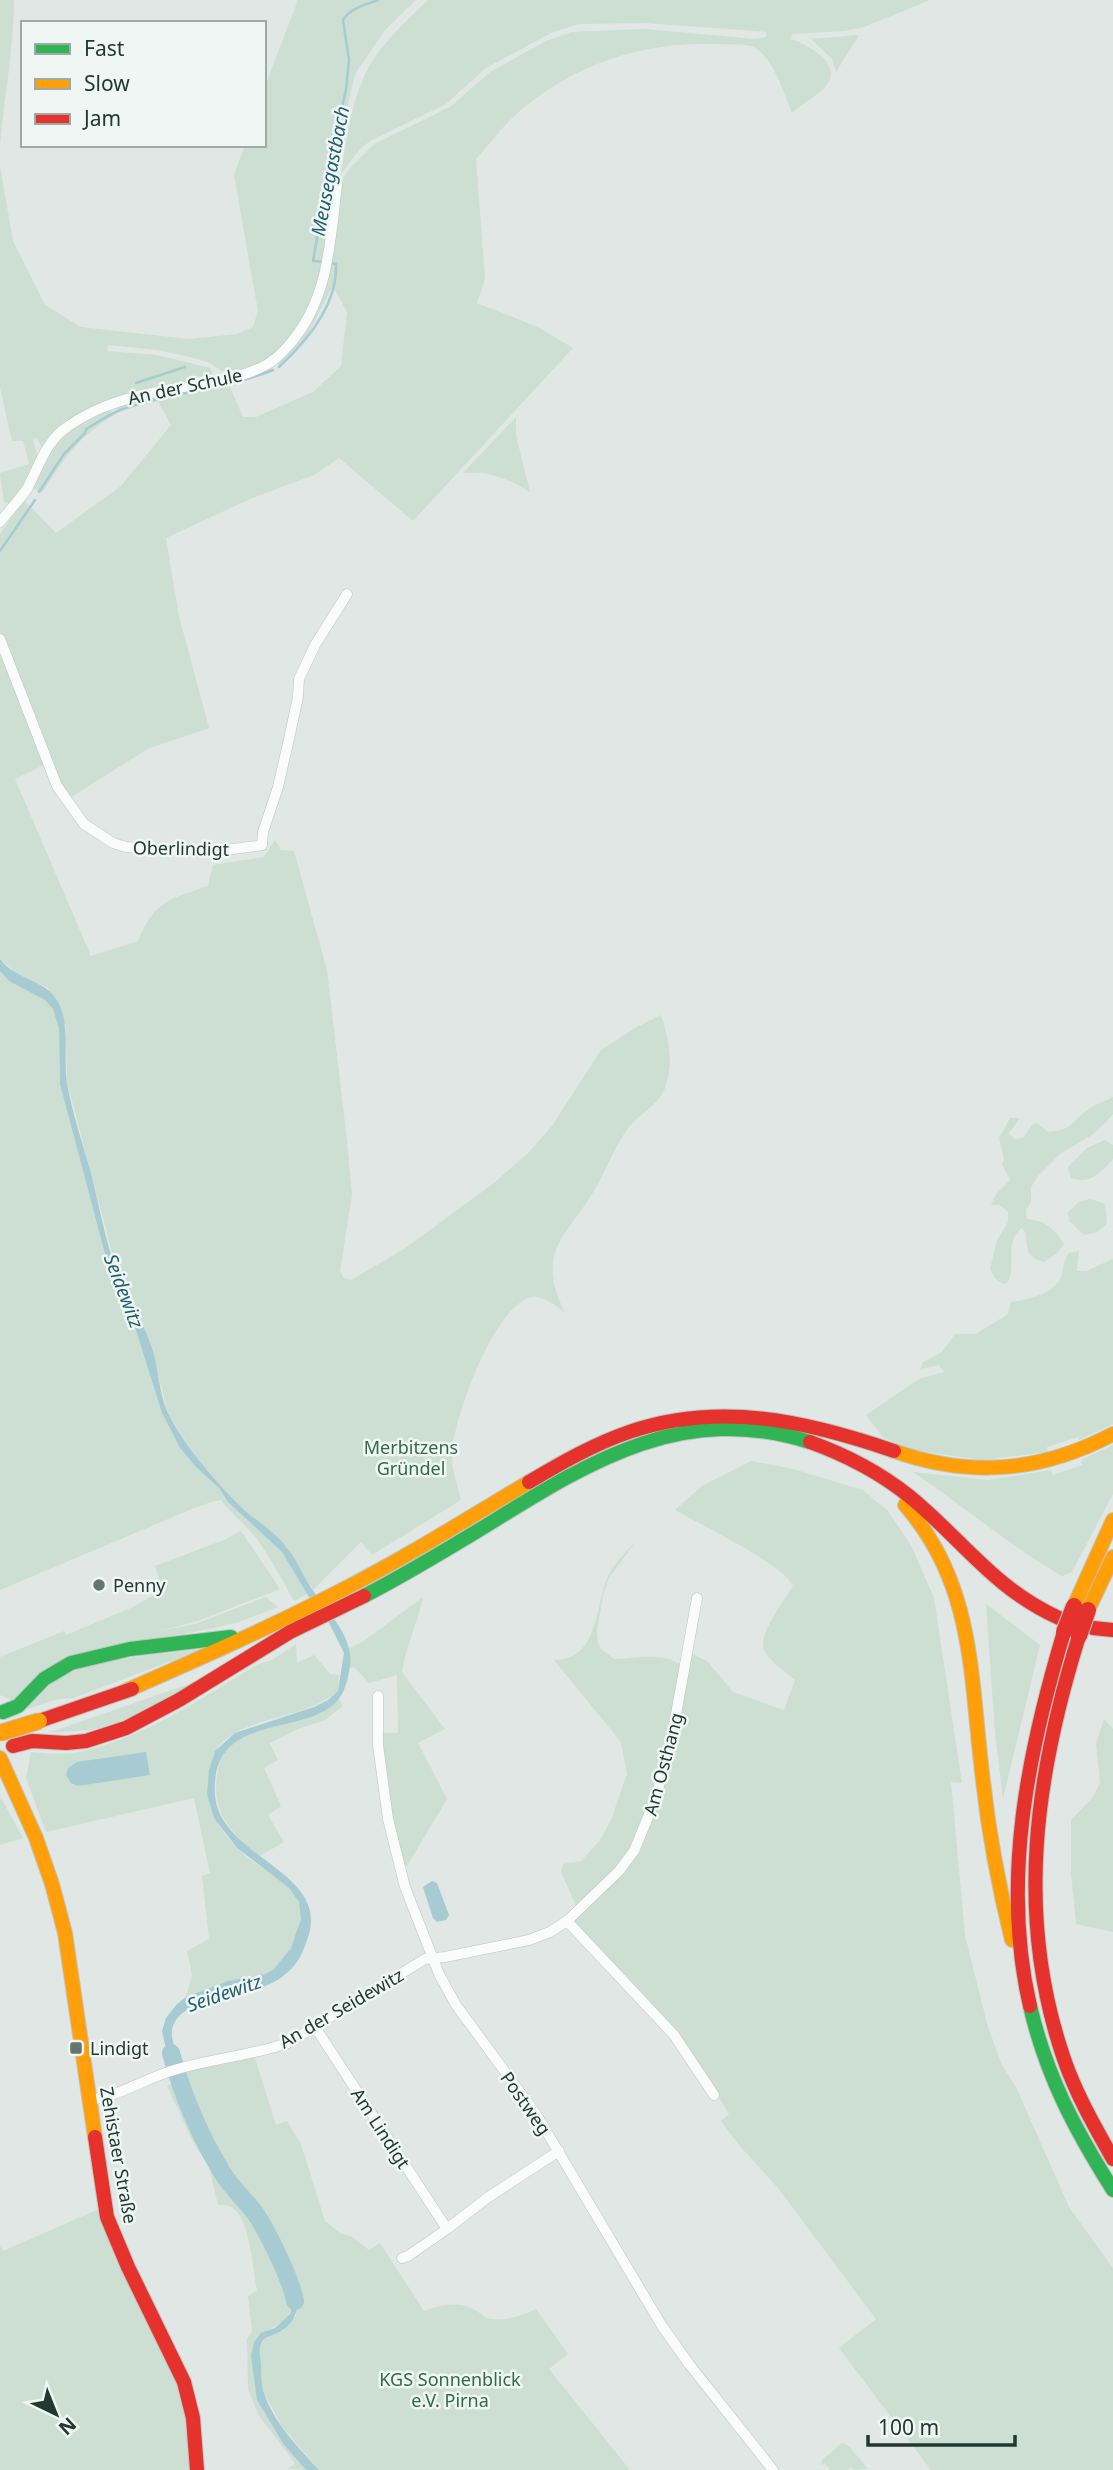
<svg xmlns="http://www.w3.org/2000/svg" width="1113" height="2470" font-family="'Noto Sans',sans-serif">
  <rect width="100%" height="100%" fill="#e1e7e4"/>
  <!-- green -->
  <path fill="#ccdfd2" d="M0 0H14V4C13 52 4 99 0 146Z
    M298 0H416L385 30 355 74 338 148 326 261 319 292 298 330 267 361 244 369 222 371 210 363 191 357 157 350 108 345 107 351 157 355 210 368 213 374 193 378 191 382 97 406 43 450 37 438 33 439 38 458 23 486 9 504 4 502 0 473 29 464 23 441H12L0 388V166L13 241 45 305 81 327 189 339 237 334 253 327 258 311 234 175 245 145H264V89Z
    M428 0H930L864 27 844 31 792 34 791 39C807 44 843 64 827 85 818 96 802 103 792 113 783 92 775 62 756 48 748 43 719 45 708 44 634 42 561 70 508 122 497 134 487 147 476 159L485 279 477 303 538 327 573 348 413 521 339 458 314 475 250 499 166 538 179 616 209 728 149 748 68 799 59 785 0 630V534L24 500 56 533 121 486 171 425 158 401 118 412 115 406 270 367 273 370 229 385 243 417H256L313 392 341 366 347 312 336 292 331 289 306 338 279 366 277 363 320 301 326 286 339 185 350 168 374 144 450 107 490 72 546 41 572 32 645 29 755 39 766 37V32L645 23 579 24 553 32 486 68 446 104 370 141 359 150 341 174C346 143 350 109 363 79 376 48 404 23 428 0Z
    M859 35 836 72 832 59 811 39Z
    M109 408 114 415C77 438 65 457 42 493L31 487 43 459 66 430Z
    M516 417V435L530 492C508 479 489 470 463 473Z
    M0 645 46 764 15 779 91 956 138 941C154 901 170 899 208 886L213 865 264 857 275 840 281 850 294 851 327 970 347 1141 352 1195 340 1271 344 1278 351 1280 404 1249 494 1183 529 1152 552 1126 601 1050 635 1028 661 1015C669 1039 674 1064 665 1088 658 1106 640 1113 629 1127 616 1144 608 1165 598 1184 570 1235 533 1248 565 1313 556 1306 544 1295 532 1297 494 1305 455 1416 452 1452 451 1468 457 1484 461 1500L372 1555 361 1542 313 1590 287 1547 233 1499 199 1461 168 1414 152 1349 138 1313 117 1271 67 1082 66 1027 48 988 16 973 0 959Z
    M0 971 9 981 46 1000 53 1009 59 1029 60 1084 110 1273 133 1321 162 1413 180 1448 196 1467 219 1488 228 1502 282 1552 307 1594 294 1601C282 1580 271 1558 256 1538 246 1524 231 1515 221 1500L211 1502 187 1511 0 1590Z
    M1113 1097V1114L1107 1121 1092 1135 1061 1153 1039 1175 1031 1187V1202L1026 1210 1027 1219C1045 1220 1055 1229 1064 1244L1058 1252 1044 1262 1035 1259 1028 1252 1025 1232 1022 1228C1004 1241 1016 1265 1008 1282L1003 1284 995 1278 990 1269 997 1240 1008 1222V1212L1000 1205H991L996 1194 1010 1180 1002 1164 1004 1158 999 1138 1010 1118H1020L1009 1133 1014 1139 1023 1138 1032 1125 1037 1123 1048 1132C1075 1130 1072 1119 1092 1107 1099 1103 1106 1101 1113 1097Z
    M1105 1140 1113 1145V1159C1100 1173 1091 1185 1071 1178L1068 1167 1087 1148Z
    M1091 1199 1105 1204 1107 1223C1101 1231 1094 1234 1084 1235L1069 1221 1068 1212 1080 1201Z
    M1079 1251 1077 1271H1086L1113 1259V1424L1079 1440 1078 1437 1047 1447 1048 1452 982 1460 914 1450 884 1438 866 1415 919 1379 944 1372 939 1365 921 1369 922 1363 942 1352 955 1334H976L1008 1314 1011 1302C1029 1299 1057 1294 1062 1274 1064 1265 1063 1261 1069 1253Z
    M1113 1445V1494L1072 1572 1062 1576C1010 1546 963 1506 913 1472L988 1480 1051 1470 1053 1475 1082 1465 1081 1460Z
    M751 1461 793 1469 863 1490 888 1511 911 1545 934 1598 962 1783 951 1782 965 1935 988 2027 1002 2065 1016 2087 1069 2207 1113 2268V2470H931L839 2348 876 2319 778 2188 739 2145 721 2121 729 2114 699 2064 668 2021 573 1923 578 1914 600 1894 646 1830 690 1653 707 1661 733 1692 784 1710 795 1680C786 1672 769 1661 764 1650 757 1636 785 1599 793 1586 785 1565 699 1524 675 1510L702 1486Z
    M241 1531 280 1589 195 1622 159 1631 195 1624 266 1597 278 1607 239 1622 210 1629 85 1653 16 1702 0 1695V1657L64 1631 66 1635 133 1607 156 1594 155 1589 161 1585 155 1566 224 1540Z
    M636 1541 609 1578 603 1595 597 1631 598 1642 601 1649 614 1659C634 1659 665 1651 681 1666L669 1741 642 1827 618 1870 577 1908 561 1872 563 1864 581 1861 600 1840 611 1820 627 1774 621 1742 554 1660C597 1660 595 1611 606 1581 612 1565 625 1553 636 1541Z
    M423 1597C418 1623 406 1645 402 1672L445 1729 418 1743 447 1799 407 1866 403 1865C393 1821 385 1778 381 1733H398L397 1675 369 1683 354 1667 350 1668 349 1648 364 1641Z
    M986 1604 1040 1645 1003 1799 995 1733Z
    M296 1644 297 1663 314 1655 330 1674 339 1675 338 1691C306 1720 237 1716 215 1751 211 1757 212 1769 210 1777 204 1816 230 1847 262 1868 277 1879 298 1889 301 1910 302 1919 299 1927 296 1936 291 1949 285 1962 272 1970 261 1978 244 1977 231 1981 216 1984 201 1992 186 1997L192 1975 187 1951 209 1939 202 1876 210 1873 194 1798 46 1832 26 1778 31 1752C45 1753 60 1755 74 1753 141 1741 199 1699 257 1665L272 1660Z
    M203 1649 73 1698 58 1699 28 1709 26 1706C38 1695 50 1684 64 1676 96 1658 165 1654 203 1649Z
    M203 1679 121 1722 91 1730 48 1733Z
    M338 1699 343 1706 325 1720 298 1729 270 1743 278 1760 264 1768 281 1806 268 1815 284 1842 260 1856C228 1831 210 1811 218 1769 221 1756 227 1747 239 1740 267 1724 301 1716 330 1706Z
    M1104 1719 1113 1729V1932L1076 1924 1071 1873V1820L1093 1797 1100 1783 1096 1743Z
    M0 1796 23 1838 0 1845Z
    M254 2055 276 2125 287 2121 301 2144 325 2221 340 2233 352 2237 369 2250 380 2243 424 2311C439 2305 458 2301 473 2309 480 2312 485 2319 492 2319 508 2321 522 2315 536 2309L568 2354 549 2369 630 2470H319L282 2426 264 2393 261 2378 259 2350 262 2342 266 2337 274 2335 296 2316 293 2291 254 2211 222 2173 192 2111 178 2072Z
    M172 2074 203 2147 234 2195 250 2214 290 2293C299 2324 269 2324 254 2342L257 2400 284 2445 306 2470 288 2469 295 2463 259 2416 248 2389 247 2339 252 2331 248 2296 257 2291C253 2271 250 2221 234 2209 229 2205 224 2205 218 2205L209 2166 194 2144 167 2086 171 2084 169 2075Z
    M99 2209 171 2364 184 2398 194 2470H0V2246L3 2251Z
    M842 2443 849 2446 868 2469 854 2470 851 2467 848 2470H830L825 2463 821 2466 822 2460Z"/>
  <!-- water -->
  <path fill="#a6cbd2" d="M0 959C16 981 49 979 60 1006 70 1031 63 1057 67 1083 72 1113 83 1144 91 1173 99 1205 105 1239 116 1270 126 1296 143 1320 152 1348 159 1369 159 1397 170 1417 186 1447 211 1476 235 1501 251 1518 274 1530 288 1549 298 1562 304 1578 314 1592 329 1613 354 1638 350 1666 349 1674 346 1687 342 1694 316 1741 209 1706 215 1795 219 1856 327 1871 309 1934 305 1946 302 1956 294 1966 286 1975 276 1982 265 1986 240 1996 169 1998 172 2037 173 2045 179 2056 182 2063L170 2067 162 2031 166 2018 177 2004 186 1997 228 1981 265 1974 274 1969 291 1948 301 1919 299 1902 289 1888 237 1848 214 1818 207 1794 209 1770 215 1751 235 1733 314 1707 328 1700 338 1691 344 1653 329 1623 307 1594 282 1552 228 1502 219 1488 196 1467 180 1448 162 1413 133 1321 110 1273 60 1084 59 1029 53 1009 45 1000 9 981 0 971Z
    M146 1752 150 1775 78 1786 71 1783 66 1775 68 1768 77 1762Z
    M432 1881 437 1883 449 1915 446 1920 437 1922 433 1918 423 1887Z
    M178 2072 192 2111 222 2173 254 2211 293 2290 295 2291C301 2310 294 2326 275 2334 270 2337 265 2336 262 2342 258 2349 260 2356 261 2363 261 2372 261 2381 263 2390 272 2421 298 2447 319 2470H306L284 2445 257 2400 251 2356 254 2342 261 2333 275 2328 290 2314 293 2302 290 2293 250 2214 234 2195 203 2147 172 2074Z"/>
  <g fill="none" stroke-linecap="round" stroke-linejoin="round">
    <!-- stream -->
    <path stroke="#a6cbd2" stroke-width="2.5" d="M324 262 313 261 333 147 346 90 349 60 343 20C350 8 365 5 378 0
      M279 367C307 341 338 304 336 264L331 263
      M136 383 185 367
      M39 492 64 454 85 433 86 429C97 423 108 415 120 410 170 392 223 390 273 370
      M0 551 35 500"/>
    <!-- river -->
    <path stroke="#a6cbd2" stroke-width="18" d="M171 2053C182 2093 200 2136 222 2172 230 2186 242 2197 252 2209 266 2227 291 2279 295 2301"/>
    <defs>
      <path id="street" d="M0 522C9 511 19 500 27 489 39 467 45 442 67 427 99 404 134 396 172 389 201 384 232 381 260 368 272 363 280 355 289 345 329 300 330 242 337 185
        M0 639 57 786 84 824 113 843 126 847 211 852 256 846 262 845 263 832 278 787 289 739 298 697 299 679 315 645 347 594
        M378 1696V1745L388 1819 405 1887 439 1974 456 2005 536 2114 662 2326 689 2364 773 2470
        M567 1921 674 2035 714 2095
        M315 2027 447 2229 487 2198 559 2151
        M89 2100C119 2096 143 2080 171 2071 209 2059 250 2056 288 2043L425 1959 445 1957 529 1940 550 1932 567 1921 619 1871 634 1851 655 1800 671 1742 697 1598
        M402 2258 408 2256 447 2229"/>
      <path id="fast" d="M364 1596C403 1576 441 1553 479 1530 586 1464 679 1401 810 1442
        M3 1712 18 1706 44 1679 71 1663 130 1649 231 1637
        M1030 2006C1046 2075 1075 2130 1113 2190"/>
      <path id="slow" d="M894 1451C971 1478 1041 1472 1113 1434
        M905 1505C974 1584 970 1673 982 1772 988 1829 998 1884 1012 1940
        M1074 1606 1113 1520
        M1088 1610 1113 1557
        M123 1692C196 1660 269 1628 340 1591 405 1558 467 1519 529 1482
        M0 1758 36 1838 52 1884 65 1933 95 2137"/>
      <path id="jam" d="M810 1442C846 1455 879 1472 909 1496 963 1540 993 1588 1059 1618
        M529 1482C561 1463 594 1444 629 1432 719 1401 807 1421 894 1451
        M1093 1628 1113 1630
        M1079 1636C1035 1777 1015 1916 1064 2059 1076 2094 1095 2127 1113 2159
        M39 1721 132 1689
        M13 1746 32 1741 66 1743 86 1741 126 1728 179 1700 290 1632 364 1596
        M1030 2006C1001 1881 1028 1752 1064 1632
        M95 2137 107 2217 128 2267 184 2382 193 2418 197 2470"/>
    </defs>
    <!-- street casing -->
    <use href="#street" stroke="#bec4c1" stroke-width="11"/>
    <!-- fast casing -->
    <use href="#fast" stroke="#bec5c2" stroke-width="16"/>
    <!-- slow casing -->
    <use href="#slow" stroke="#bec5c2" stroke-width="16"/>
    <!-- jam casing -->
    <use href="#jam" stroke="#bec5c2" stroke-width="16"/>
    <!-- street -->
    <use href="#street" stroke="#fafbfb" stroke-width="10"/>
    <!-- fast -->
    <use href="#fast" stroke="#30b455" stroke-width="14"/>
    <!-- slow -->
    <use href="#slow" stroke="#ff9f0a" stroke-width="14"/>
    <!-- jam -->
    <use href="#jam" stroke="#e5322d" stroke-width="14"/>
    <defs>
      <path id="slow-bridge" d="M0 1733 39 1721"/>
      <path id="jam-bridge" d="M1064 1632 1074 1606
        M1079 1636 1088 1610"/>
    </defs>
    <!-- slow-bridge casing -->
    <use href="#slow-bridge" stroke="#bcc3c1" stroke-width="18" stroke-linecap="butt"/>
    <!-- jam-bridge casing -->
    <use href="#jam-bridge" stroke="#bcc3c1" stroke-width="18" stroke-linecap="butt"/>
    <!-- slow-bridge -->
    <use href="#slow-bridge" stroke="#ff9f0a" stroke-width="16"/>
    <!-- jam-bridge -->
    <use href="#jam-bridge" stroke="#e5322d" stroke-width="16"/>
  </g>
  <!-- markers -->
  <g fill="#657570" stroke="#eff6f3" stroke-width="2.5">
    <circle cx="99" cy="1585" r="7"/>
    <rect x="69" y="2041" width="14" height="14" rx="3.5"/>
  </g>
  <g text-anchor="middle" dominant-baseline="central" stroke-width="5" stroke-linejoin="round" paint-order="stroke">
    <!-- street labels -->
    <g font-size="18" fill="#223832" stroke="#eff6f3">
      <text transform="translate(185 386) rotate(-12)">An der Schule</text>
      <text transform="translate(181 848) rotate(1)">Oberlindigt</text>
      <text transform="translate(663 1764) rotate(-75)">Am Osthang</text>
      <text transform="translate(341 2008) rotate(-30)">An der Seidewitz</text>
      <text transform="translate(526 2103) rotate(55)">Postweg</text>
      <text transform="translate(381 2128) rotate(57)">Am Lindigt</text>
      <text transform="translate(119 2155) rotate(80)">Zehistaer Straße</text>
    </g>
    <!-- park labels -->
    <g font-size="18" fill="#306b48" stroke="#eff6f3">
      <text x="411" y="1447">Merbitzens<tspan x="411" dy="21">Gründel</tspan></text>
      <text x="450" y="2379">KGS Sonnenblick<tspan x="450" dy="21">e.V. Pirna</tspan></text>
    </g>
    <!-- poi labels -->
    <g font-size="18" fill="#223832" stroke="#eff6f3" text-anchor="start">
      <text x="113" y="1585">Penny</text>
      <text x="90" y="2048">Lindigt</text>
    </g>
    <!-- water labels -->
    <g font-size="19" font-style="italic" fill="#225f6e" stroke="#eff6f3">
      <text transform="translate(330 171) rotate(-79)">Meusegastbach</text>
      <text transform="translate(124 1291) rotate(69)">Seidewitz</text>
      <text transform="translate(224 1993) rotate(-19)">Seidewitz</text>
    </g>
  </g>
  <!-- legend -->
  <rect x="21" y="21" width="245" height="126" fill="#eff6f3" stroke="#9daaa6" stroke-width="2"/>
  <rect x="35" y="44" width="35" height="10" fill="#30b455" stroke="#9daaa6" stroke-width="2"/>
  <text x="84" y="56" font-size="21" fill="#223832">Fast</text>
  <rect x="35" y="79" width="35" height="10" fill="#ff9f0a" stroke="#9daaa6" stroke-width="2"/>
  <text x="84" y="91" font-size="21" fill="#223832">Slow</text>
  <rect x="35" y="114" width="35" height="10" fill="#e5322d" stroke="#9daaa6" stroke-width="2"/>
  <text x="84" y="126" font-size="21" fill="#223832">Jam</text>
  <!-- north arrow -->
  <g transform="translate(56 2414) rotate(137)" stroke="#eff6f3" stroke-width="5" paint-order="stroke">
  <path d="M0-5L12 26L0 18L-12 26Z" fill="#223832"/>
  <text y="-10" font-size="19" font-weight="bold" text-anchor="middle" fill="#223832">N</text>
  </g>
  <!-- scale -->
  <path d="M868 2435v10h147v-10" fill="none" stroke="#223832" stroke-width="3.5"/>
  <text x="878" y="2435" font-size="21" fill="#223832" stroke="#eff6f3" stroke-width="5" paint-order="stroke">100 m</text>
</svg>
